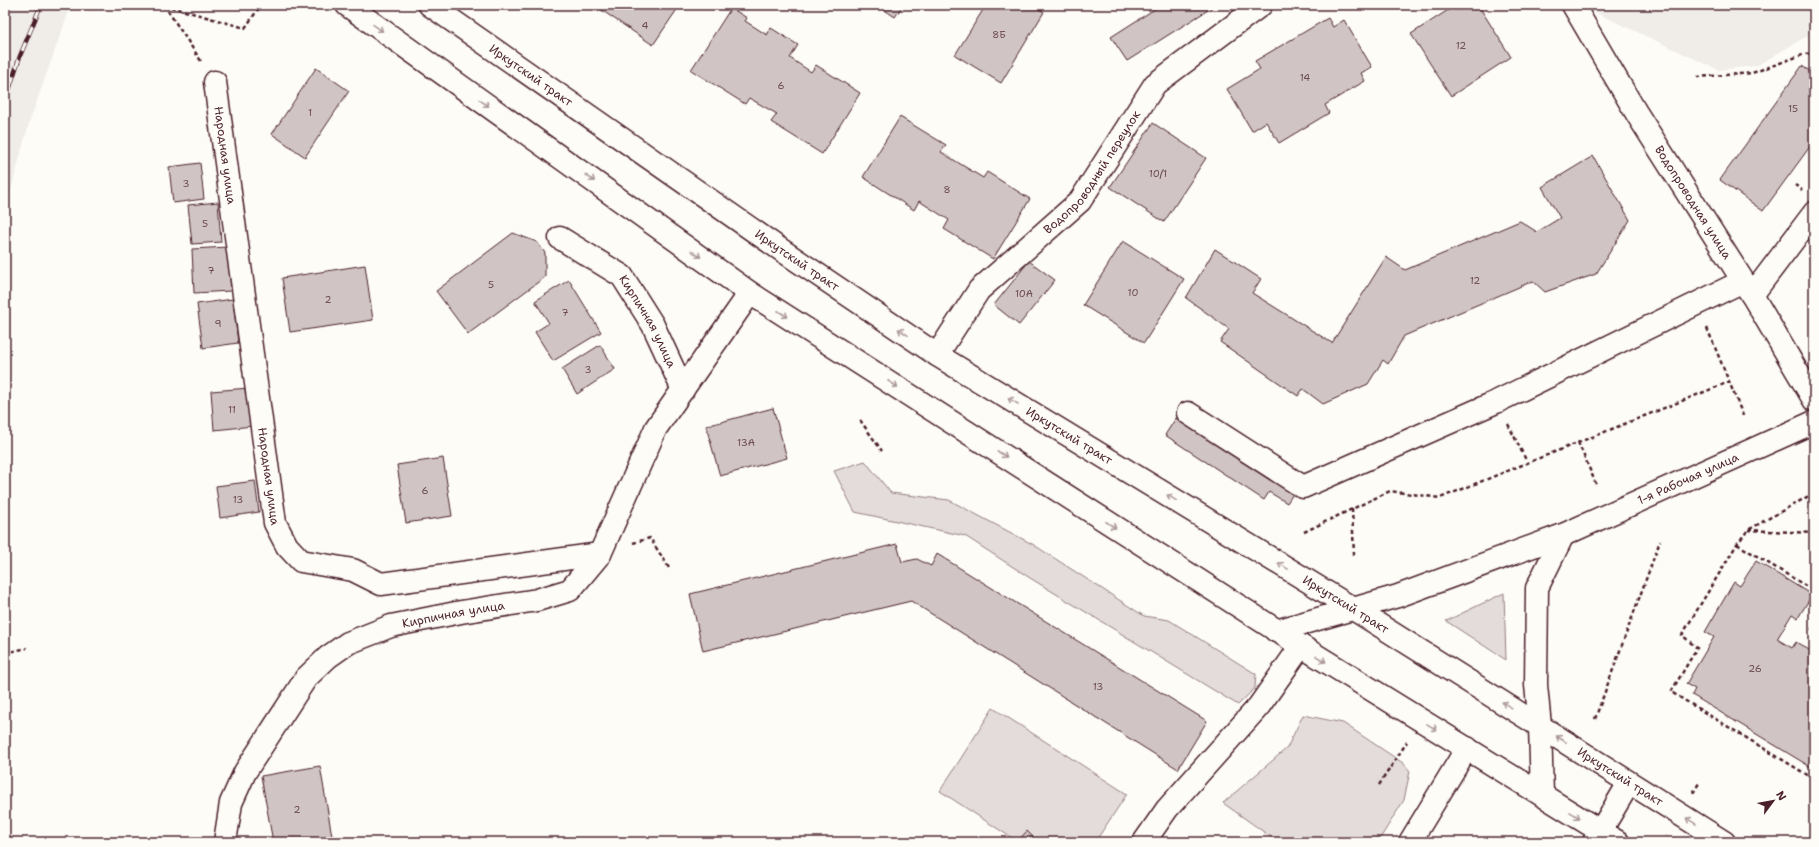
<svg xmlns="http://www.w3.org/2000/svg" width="1819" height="847" font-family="'Shantell Sans',sans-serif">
  <rect width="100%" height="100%" fill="#fdfcf7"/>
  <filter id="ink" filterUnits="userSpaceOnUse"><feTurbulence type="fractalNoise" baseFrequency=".025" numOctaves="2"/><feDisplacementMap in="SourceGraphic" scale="8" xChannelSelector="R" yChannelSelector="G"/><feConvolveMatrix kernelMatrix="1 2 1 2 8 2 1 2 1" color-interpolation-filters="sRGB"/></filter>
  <g filter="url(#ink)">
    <!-- built -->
    <path fill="#f0ece8" d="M5 5H71L29 123 5 211Z
      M1589 5H1814V32L1756 66 1719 70 1592 11Z"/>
    <!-- green -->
    <path fill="#e3dcda" stroke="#967e82" d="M865 461 891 493 949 500 1034 545 1144 616 1169 620 1256 674 1255 688 1238 705 1030 578 965 536 855 512 834 471Z
      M1504 593 1506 660 1446 621Z
      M993 708 1127 794 1095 842H1018L940 791Z
      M1303 715 1343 723 1403 763 1410 771 1404 800 1381 837 1375 842H1278L1223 803 1287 748Z"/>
    <!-- building -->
    <path fill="#d0c5c4" stroke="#4a1f2b" d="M594 5H680L653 45Z
      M877 5H903L895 17Z
      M986 5H1032L1044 12 1001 83 955 55Z
      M1161 5H1216L1127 61 1111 37Z
      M1456 5H1478L1511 57 1451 96 1411 34Z
      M1668 5H1680L1677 10Z
      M731 8 747 18 745 21 767 35 771 28 798 45 790 58 811 72 816 65 860 93 822 154 771 122 777 114 749 98 745 104 691 70Z
      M1328 18 1333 27 1344 20 1372 67 1361 73 1365 81 1325 105 1329 113 1279 143 1266 122 1252 131 1227 89 1260 69 1255 61Z
      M1802 66 1814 74V141L1763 211 1720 180Z
      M316 68 349 91 305 157 272 134Z
      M900 117 946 145 941 152 983 178 987 172 1030 199 993 259 944 229 949 220 919 201 914 210 863 177Z
      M1153 123 1206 158 1164 222 1110 187Z
      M1593 156 1630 220 1596 274 1545 292 1533 281 1404 336 1388 364 1383 360 1368 384 1323 404 1303 389 1298 396 1220 342 1229 329 1186 298 1215 249 1261 279 1252 293 1332 343 1386 257 1405 270 1520 221 1537 232 1560 218 1542 187Z
      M200 163 204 199 173 203 169 167Z
      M218 202 221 242 192 244 188 205Z
      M513 233 537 242 545 253V277L468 334 436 291Z
      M1123 241 1184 279 1144 343 1083 305Z
      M228 247 231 291 194 293 192 249Z
      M1029 261 1055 280 1019 325 994 305Z
      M365 265 373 320 290 332 282 278Z
      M569 280 601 332 553 361 535 332 549 323 535 301Z
      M233 299 238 343 203 348 197 304Z
      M600 345 615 369 577 394 562 369Z
      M249 388 253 426 214 430 211 391Z
      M773 408 787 458 720 476 706 426Z
      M1176 418 1293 494 1287 503 1269 492 1264 500 1165 435Z
      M443 458 452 516 406 523 397 465Z
      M255 481 259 512 220 518 216 486Z
      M897 544 902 562 917 559 931 566 937 554 1207 721 1178 769 911 601 703 651 690 594Z
      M1756 561 1812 595 1798 618 1792 614 1777 639 1792 648 1796 642 1814 653V769L1692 695 1695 689 1686 684 1714 637 1705 632 1734 582 1740 586Z
      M320 766 333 842H273L261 776Z
      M1027 831 1038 842H1017Z"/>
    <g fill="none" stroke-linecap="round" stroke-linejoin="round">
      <defs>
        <g id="minor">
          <path id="s1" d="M1573 5 1637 114 1752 295 1814 400"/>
          <path id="s2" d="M215 82 275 523 287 546 301 561 353 570 381 584 600 554"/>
          <path id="s3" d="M560 238 622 276 653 325 683 390"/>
          <path d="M1752 295 1814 213"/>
          <path id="s4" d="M937 355 979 290 1080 201 1155 84 1261 5"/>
          <path d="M1188 413 1303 487 1496 402 1743 281"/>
          <path id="s5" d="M225 842 231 803 245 772 306 678 328 657 348 643 391 626 461 612 537 600 570 590 600 554 656 428 750 293"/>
          <path d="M1144 842 1167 809 1259 706 1301 646"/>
          <path d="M1410 842 1467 748"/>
          <path d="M1594 842 1629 783"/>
        </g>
        <g id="major">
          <path d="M347 5 750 293 1301 646 1618 842"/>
          <path id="s6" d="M430 5 777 247 937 355 1352 608 1724 842"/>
          <path id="s7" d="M1276 631 1398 596 1563 535 1814 422"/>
          <path d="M1542 795 1540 726 1536 685 1537 588 1563 535"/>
        </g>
      </defs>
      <!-- minor casing -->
      <use href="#minor" stroke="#4a1f2b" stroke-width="25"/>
      <!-- major casing -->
      <use href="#major" stroke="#4a1f2b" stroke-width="25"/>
      <!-- path -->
      <path stroke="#4a1f2b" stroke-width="2.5" stroke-dasharray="4 3" stroke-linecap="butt" d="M143 5H163
        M164 5 245 28 261 5
        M164 5 201 61
        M1697 77 1752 73 1805 54 1814 53
        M1795 185 1802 190
        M1707 328 1744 418
        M860 420 882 451
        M1508 424 1527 462
        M1578 442 1596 484
        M1814 493 1748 530 1737 544 1682 635 1697 648 1671 692 1814 779
        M1352 509 1354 555
        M1748 530 1814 533
        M1304 532 1390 491 1440 498 1729 382
        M633 543 650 538 669 568
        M1737 544 1814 591
        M1814 626 1812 629 1814 631
        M5 653 27 648
        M1595 719 1660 541
        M1379 785 1407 742
        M1693 793 1699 783
        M1663 842 1667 836"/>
      <!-- minor -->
      <use href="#minor" stroke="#fdfcf7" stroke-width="22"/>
      <!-- major -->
      <use href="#major" stroke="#fdfcf7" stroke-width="22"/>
      <defs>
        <path id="rail" d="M5 13 8 5
          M5 102 20 56 41 5"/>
      </defs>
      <!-- rail casing -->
      <use href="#rail" stroke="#4a1f2b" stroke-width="4.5"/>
      <!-- rail -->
      <use href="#rail" stroke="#fdfcf7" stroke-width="3" stroke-dasharray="9" stroke-linecap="butt"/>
    </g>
    <!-- one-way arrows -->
    <defs><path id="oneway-shaft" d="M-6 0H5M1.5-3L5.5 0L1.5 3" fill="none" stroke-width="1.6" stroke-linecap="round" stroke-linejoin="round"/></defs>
    <g stroke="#ac999b">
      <use href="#oneway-shaft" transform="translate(378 28) rotate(35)"/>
      <use href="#oneway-shaft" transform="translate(484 103) rotate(35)"/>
      <use href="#oneway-shaft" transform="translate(590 178) rotate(35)"/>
      <use href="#oneway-shaft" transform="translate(696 254) rotate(35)"/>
      <use href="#oneway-shaft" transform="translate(783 314) rotate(33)"/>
      <use href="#oneway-shaft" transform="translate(903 332) rotate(-146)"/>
      <use href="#oneway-shaft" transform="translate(893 384) rotate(33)"/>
      <use href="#oneway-shaft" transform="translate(1013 401) rotate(-149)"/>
      <use href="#oneway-shaft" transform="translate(1002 454) rotate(33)"/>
      <use href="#oneway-shaft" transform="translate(1172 498) rotate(-149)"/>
      <use href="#oneway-shaft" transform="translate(1111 525) rotate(33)"/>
      <use href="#oneway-shaft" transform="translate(1283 566) rotate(-149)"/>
      <use href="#oneway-shaft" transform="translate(1321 659) rotate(32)"/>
      <use href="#oneway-shaft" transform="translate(1507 705) rotate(-148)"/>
      <use href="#oneway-shaft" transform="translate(1432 727) rotate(31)"/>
      <use href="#oneway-shaft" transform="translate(1561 739) rotate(-147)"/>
      <use href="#oneway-shaft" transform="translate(1575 815) rotate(32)"/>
      <use href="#oneway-shaft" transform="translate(1691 821) rotate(-148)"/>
    </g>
  </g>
  <g text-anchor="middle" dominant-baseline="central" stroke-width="3.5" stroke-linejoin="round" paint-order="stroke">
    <!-- number labels -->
    <g font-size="10" fill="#6c4851">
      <text x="645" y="25">4</text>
      <text x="999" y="34">8Б</text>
      <text x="1461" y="45">12</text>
      <text x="1305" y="77">14</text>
      <text x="781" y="85">6</text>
      <text x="1793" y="108">15</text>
      <text x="310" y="112">1</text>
      <text x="1158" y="173">10/1</text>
      <text x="186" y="183">3</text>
      <text x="947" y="189">8</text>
      <text x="205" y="223">5</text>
      <text x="211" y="270">7</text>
      <text x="1475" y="280">12</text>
      <text x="491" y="284">5</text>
      <text x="1133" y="292">10</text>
      <text x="1024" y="293">10А</text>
      <text x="328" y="299">2</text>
      <text x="565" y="312">7</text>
      <text x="218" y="323">9</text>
      <text x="588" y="369">3</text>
      <text x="232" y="409">11</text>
      <text x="746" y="442">13А</text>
      <text x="425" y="490">6</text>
      <text x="238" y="499">13</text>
      <text x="1755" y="668">26</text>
      <text x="1098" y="686">13</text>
      <text x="297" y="809">2</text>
    </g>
    <!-- street labels -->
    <g font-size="12" fill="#4a1f2b" stroke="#fdfcf7">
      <text stroke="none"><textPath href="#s6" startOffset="123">Иркутский тракт</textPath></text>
      <text stroke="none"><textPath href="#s2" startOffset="74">Народная улица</textPath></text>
      <text stroke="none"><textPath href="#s4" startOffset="242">Водопроводный переулок</textPath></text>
      <text stroke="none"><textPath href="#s1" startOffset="231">Водопроводная улица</textPath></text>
      <text stroke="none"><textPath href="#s6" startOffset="447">Иркутский тракт</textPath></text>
      <text stroke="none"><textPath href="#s3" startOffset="125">Кирпичная улица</textPath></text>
      <text stroke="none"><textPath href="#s6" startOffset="771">Иркутский тракт</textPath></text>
      <text stroke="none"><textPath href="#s2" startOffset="398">Народная улица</textPath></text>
      <text stroke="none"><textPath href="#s7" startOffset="440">1-я Рабочая улица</textPath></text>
      <text stroke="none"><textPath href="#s6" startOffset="1095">Иркутский тракт</textPath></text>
      <text stroke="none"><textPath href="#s5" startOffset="350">Кирпичная улица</textPath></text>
      <text stroke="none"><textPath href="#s6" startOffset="1419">Иркутский тракт</textPath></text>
    </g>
  </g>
  <!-- margin -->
  <rect width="1819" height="847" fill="none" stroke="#fdfcf7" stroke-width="20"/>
  <rect x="10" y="10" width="1799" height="827" fill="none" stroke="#4a1f2b" stroke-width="1.5" filter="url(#ink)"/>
  <!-- north arrow -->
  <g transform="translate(1773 801) rotate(58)" stroke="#fdfcf7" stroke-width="3" paint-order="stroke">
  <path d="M0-3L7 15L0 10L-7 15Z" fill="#4a1f2b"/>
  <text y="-6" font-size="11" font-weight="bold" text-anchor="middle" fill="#4a1f2b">N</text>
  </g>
</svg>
